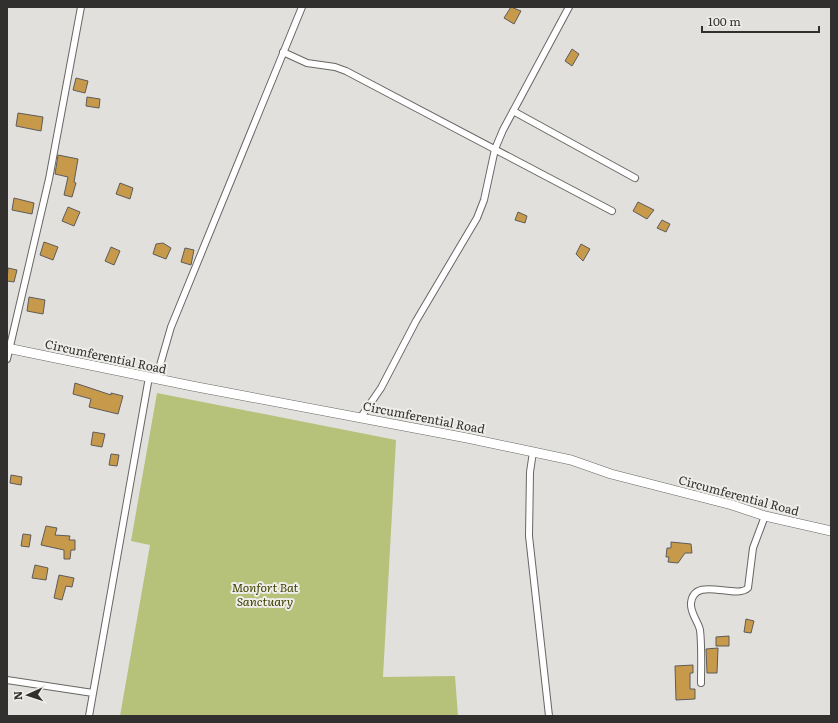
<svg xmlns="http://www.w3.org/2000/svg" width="838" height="723" font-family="Literata,serif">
  <rect width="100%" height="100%" fill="#e2e0dc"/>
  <!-- green -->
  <path fill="#b6c17a" d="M157 393 396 440 383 677 455 676 458 716H120L150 545 131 541Z"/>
  <!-- building -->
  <path fill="#c7994b" stroke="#5e5c59" d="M511 7 521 11 514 24 504 18Z
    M572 49 579 54 572 66 565 61Z
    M76 78 88 81 85 93 73 90Z
    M87 97 100 99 99 108 86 106Z
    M18 113 43 117 41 131 16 126Z
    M58 155 78 159 74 182 76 183 72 197 64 195 68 177 55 174Z
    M120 183 133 188 130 199 116 194Z
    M14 198 34 203 32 214 12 210Z
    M638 202 654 210 647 219 633 211Z
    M68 207 80 212 74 226 62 221Z
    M518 212 527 216 525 223 515 220Z
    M662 220 670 224 666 232 657 228Z
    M44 242 58 247 53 260 40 255Z
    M163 243 171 248 166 259 153 254 156 244Z
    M581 244 590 249 583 261 576 254Z
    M111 247 120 251 114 265 105 261Z
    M185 248 194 250 191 265 181 262Z
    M8 268 17 270 14 282 7 281Z
    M29 297 45 300 43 314 27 311Z
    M75 383 111 395V393L123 396 118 414 89 407 91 399 73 394Z
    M93 432 105 434 102 447 91 445Z
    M111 454 119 455 117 466 109 465Z
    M11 475 22 477 21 485 10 483Z
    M46 526 57 528 55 535 70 536 69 540H75V550H71L70 559H64V550L41 545Z
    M23 534 31 535 29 547 21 546Z
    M671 542 691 544 692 553H685L678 563 668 562 669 557H666L667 548H671Z
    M35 565 48 568 46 580 32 578Z
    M59 575 74 578 72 587 66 586 62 600 54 598Z
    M746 619 754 621 751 633 744 632Z
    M729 636V646H716V637Z
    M718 648 717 673H707L706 649Z
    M693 665V673H690V689H695V699L676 700 675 666Z"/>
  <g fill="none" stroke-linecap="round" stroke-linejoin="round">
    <defs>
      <path id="minor" d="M283 52 307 63 335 67 346 71 612 211
        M513 111 635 178
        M7 359 49 179 81 7
        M156 379 171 327 302 7
        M361 417 381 388 416 321 477 218 484 200 495 149 503 130 569 7
        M533 452 530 472 529 536 549 716
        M7 680 93 693
        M701 683C701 666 702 647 700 630 698 621 690 613 691 603 694 575 736 600 748 588L753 548 765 516
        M89 716 149 377"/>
      <path id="secondary" d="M7 348 192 386 467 438 571 460 611 474 732 505 765 516 831 531"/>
    </defs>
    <!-- minor casing -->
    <use href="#minor" stroke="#686663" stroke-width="8"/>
    <!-- secondary casing -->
    <use href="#secondary" stroke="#686663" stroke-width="10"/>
    <!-- minor -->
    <use href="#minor" stroke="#fff" stroke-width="6"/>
    <!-- secondary -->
    <use href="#secondary" stroke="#fff" stroke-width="9"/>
  </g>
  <g text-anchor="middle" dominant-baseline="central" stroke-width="4" stroke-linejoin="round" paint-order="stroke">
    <!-- street labels -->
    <g font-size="12" fill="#31302e" stroke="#efede9">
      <text transform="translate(106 356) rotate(12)">Circumferential Road</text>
      <text transform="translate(424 417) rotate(11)">Circumferential Road</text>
      <text transform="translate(739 495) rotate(15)">Circumferential Road</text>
    </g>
    <!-- park labels -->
    <g font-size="12" font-style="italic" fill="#3d4300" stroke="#efede9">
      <text x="265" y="587">Monfort Bat<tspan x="265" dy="14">Sanctuary</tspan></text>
    </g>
  </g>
  <!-- border -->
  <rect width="838" height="723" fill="none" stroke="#31302e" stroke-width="16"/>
  <!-- north arrow -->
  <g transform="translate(28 695) rotate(267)" stroke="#efede9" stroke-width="3" paint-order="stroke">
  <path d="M0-3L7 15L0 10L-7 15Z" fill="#31302e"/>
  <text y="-6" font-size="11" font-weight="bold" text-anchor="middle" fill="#31302e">N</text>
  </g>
  <!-- scale -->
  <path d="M702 26v6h117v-6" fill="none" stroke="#31302e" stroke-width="2"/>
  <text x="708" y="26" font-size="12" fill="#31302e" stroke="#efede9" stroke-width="3" paint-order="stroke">100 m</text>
</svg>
